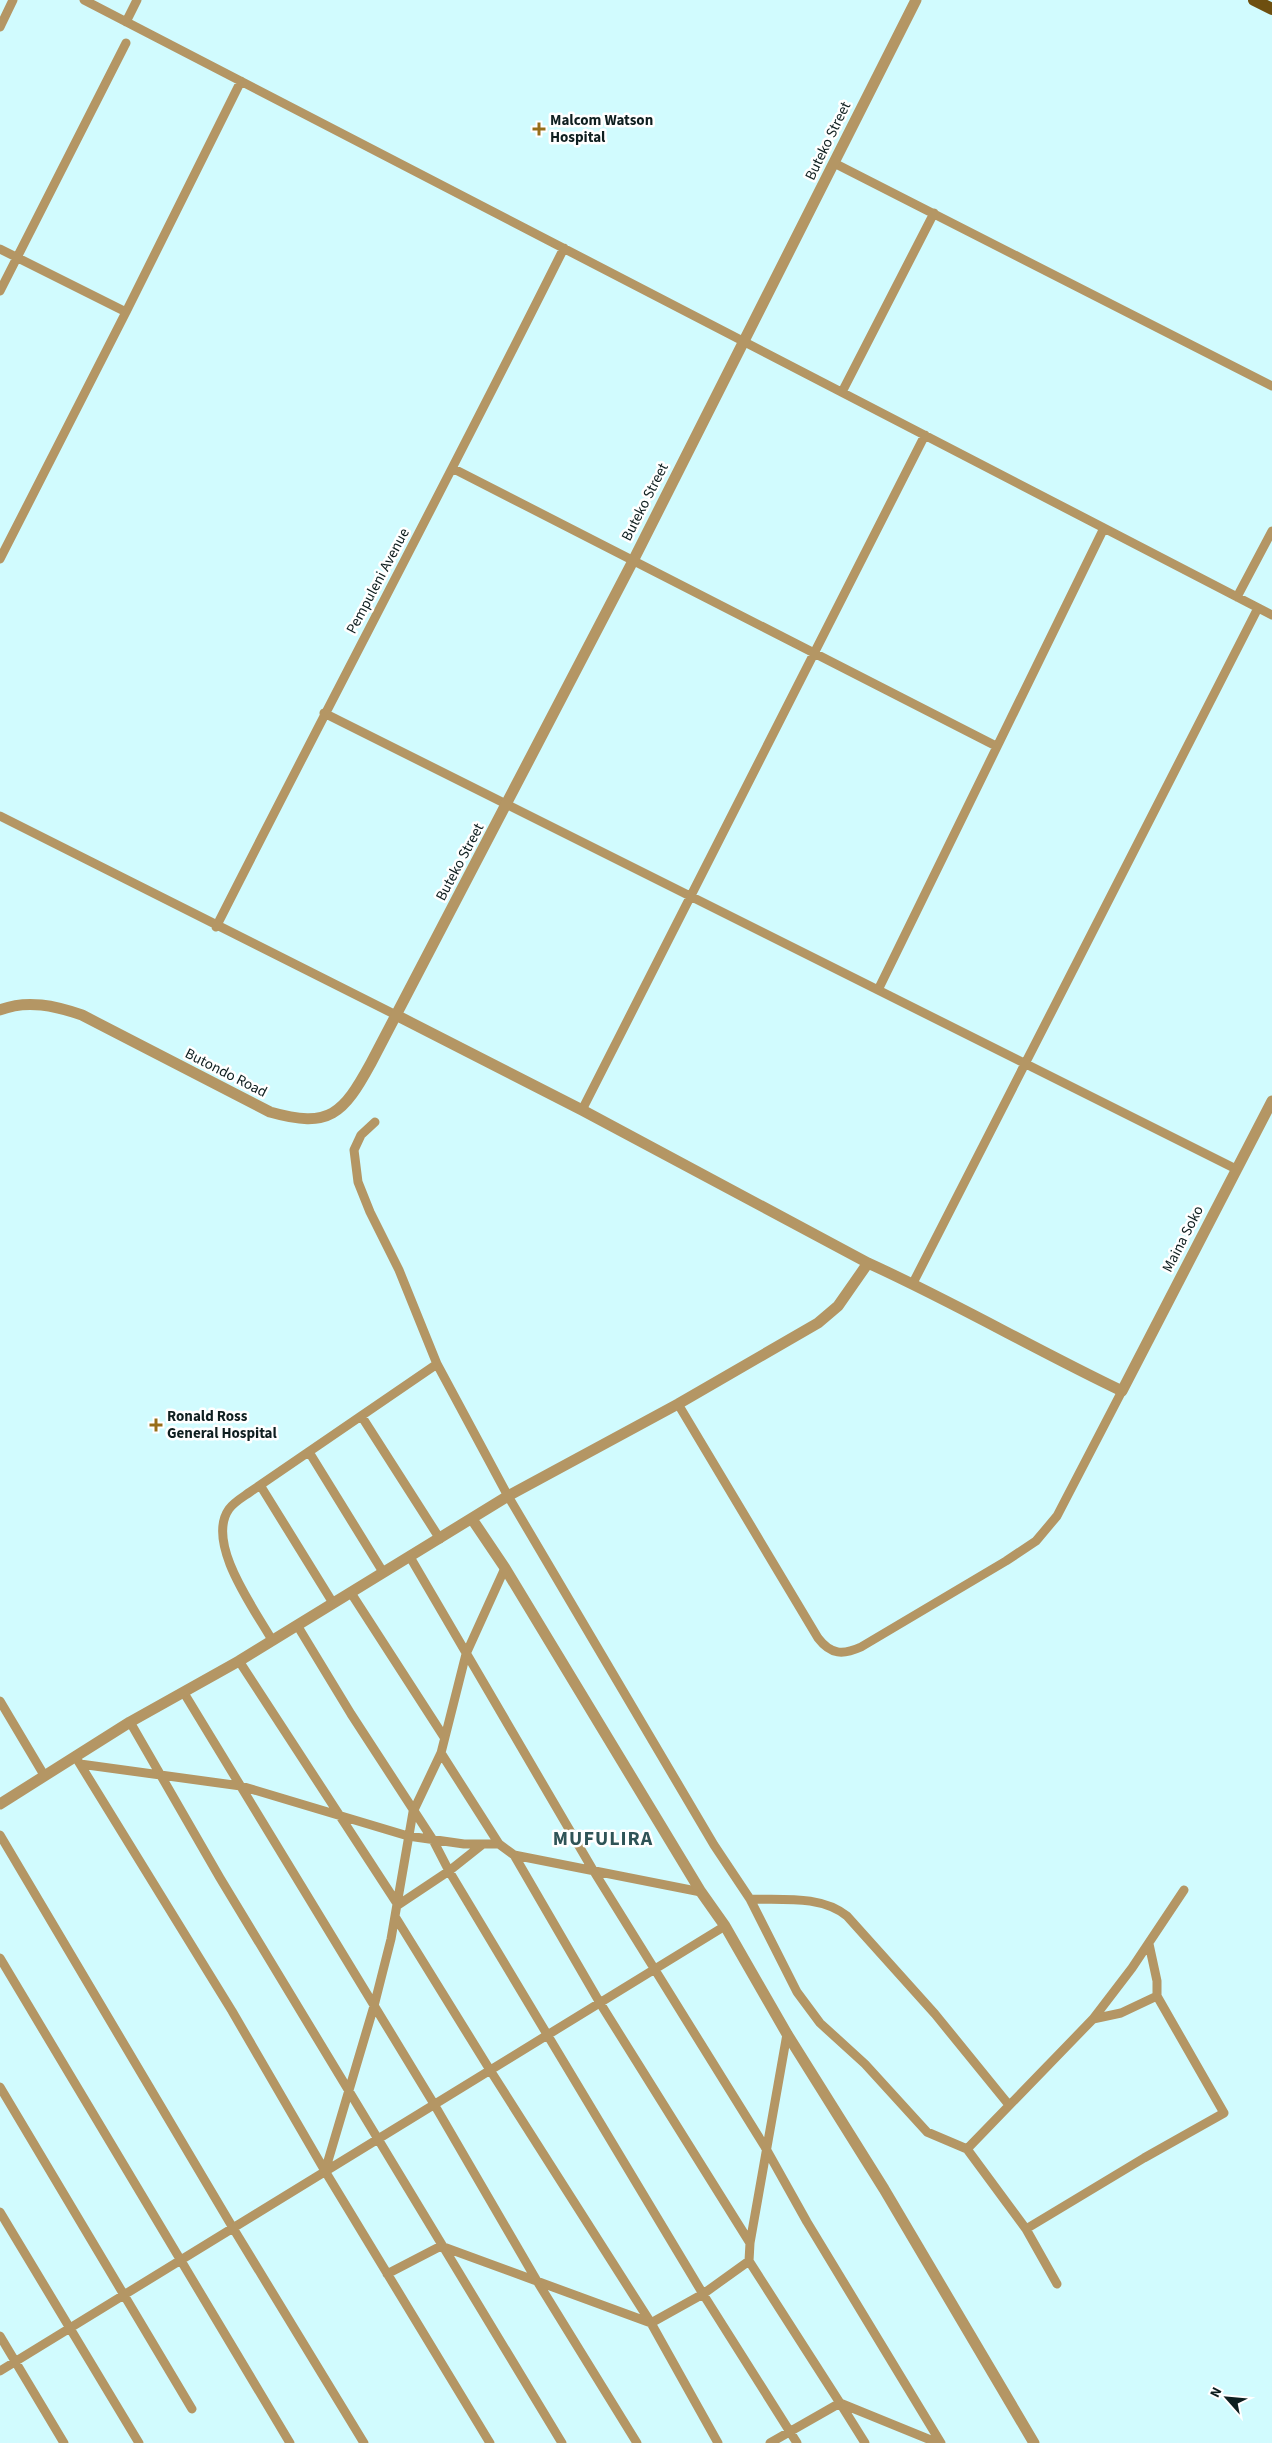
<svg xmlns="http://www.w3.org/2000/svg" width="1272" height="2443" font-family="'Source Sans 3',sans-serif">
  <rect width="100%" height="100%" fill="#d1fbfe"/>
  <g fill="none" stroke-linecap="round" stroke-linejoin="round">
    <!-- minor -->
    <path stroke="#b49664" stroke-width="9" d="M84 0 1272 615
      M126 22 137 0
      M0 27 13 0
      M834 163 1272 386
      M0 249 126 312
      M0 291 126 43
      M842 392 934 213
      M454 469 996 746
      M0 559 126 312 241 81
      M1237 597 1272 531
      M324 713 1236 1169
      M0 816 396 1015
      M216 927C331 700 450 476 564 248
      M878 990 1104 528
      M582 1110 925 435
      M375 1122 361 1135 354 1150 358 1182 370 1212 399 1270 437 1364 508 1496 714 1845 750 1899C782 1900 821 1895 847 1916L935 2014 1009 2105
      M913 1283 1258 608
      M678 1404 818 1638C831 1655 843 1655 861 1647L1006 1561 1036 1541 1057 1516 1122 1391
      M362 1417 440 1539
      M309 1452 383 1572
      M260 1485 333 1603
      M410 1557 593 1870 765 2147 807 2222 941 2443
      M351 1593 444 1737
      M297 1625 351 1714 433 1840 449 1871 703 2294 797 2443
      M272 1640C255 1610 205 1543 229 1509 234 1502 243 1497 250 1492L437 1364
      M239 1661 398 1905
      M184 1693 434 2104 537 2281 637 2443
      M0 1701 44 1775
      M130 1722 220 1878 562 2443
      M441 1753 499 1844
      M75 1756 232 2011 325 2171 490 2443
      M80 1764 241 1786 408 1836 464 1844H499L514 1855 701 1892
      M0 1835 233 2228 364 2443
      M514 1855 600 2003 750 2243 749 2261
      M750 1899 797 1992 820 2023 865 2064 927 2132 967 2149 1093 2019 1121 2013 1157 1996
      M398 1905 449 1871 483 1844
      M396 1918 490 2070 651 2323 718 2443
      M0 1958 290 2443
      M1093 2019 1132 1968 1184 1890
      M0 2087 192 2409
      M967 2149 1026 2229 1057 2284
      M325 2171 374 2006 391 1939 413 1812 441 1753 466 1654 505 1568
      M0 2212 139 2443
      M1026 2229 1144 2158 1224 2113 1157 1996V1981L1149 1944
      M750 2243 787 2034
      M387 2274 441 2246 651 2323 703 2294 749 2261 840 2403 770 2443
      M0 2336 64 2443
      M0 2371 725 1926
      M865 2443 840 2403 938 2443"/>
    <!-- tertiary -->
    <path stroke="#b49664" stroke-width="11" d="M0 1010C27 999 56 1006 82 1015L270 1112C330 1129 343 1114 371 1063L634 559 916 0
      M396 1015 582 1110 868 1263C954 1302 1036 1350 1122 1391L1272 1101
      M472 1519 505 1568 701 1892 725 1926 787 2034 884 2189 1034 2443
      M0 1804 130 1722 239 1661 508 1496 678 1404 818 1323 838 1306 868 1263"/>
    <!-- primary -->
    <path stroke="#6e4f10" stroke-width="12" d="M1254 0 1272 9"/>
  </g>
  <!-- markers -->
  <g fill="#976e1a" stroke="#fff" stroke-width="2">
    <path d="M536.5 121.5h5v5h5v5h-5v5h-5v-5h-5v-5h5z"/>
    <path d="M153.5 1417.5h5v5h5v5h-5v5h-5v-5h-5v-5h5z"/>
  </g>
  <g text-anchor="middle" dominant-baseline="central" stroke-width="5" stroke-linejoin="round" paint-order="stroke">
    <!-- poi labels -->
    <g font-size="15" font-weight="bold" fill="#0f1f20" stroke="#fff" text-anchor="start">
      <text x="550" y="120">Malcom Watson<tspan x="550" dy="17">Hospital</tspan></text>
      <text x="167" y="1416">Ronald Ross<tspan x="167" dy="17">General Hospital</tspan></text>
    </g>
    <!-- street labels -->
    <g font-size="15" fill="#0f1f20" stroke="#fff">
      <text transform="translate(828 141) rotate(-64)">Buteko Street</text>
      <text transform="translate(645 502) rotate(-63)">Buteko Street</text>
      <text transform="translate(378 581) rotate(-62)">Pempuleni Avenue</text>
      <text transform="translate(460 862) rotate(-62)">Buteko Street</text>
      <text transform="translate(226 1073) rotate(27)">Butondo Road</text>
      <text transform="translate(1183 1239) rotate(-63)">Maina Soko</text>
    </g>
    <!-- district labels -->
    <g font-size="20" font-weight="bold" letter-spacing="1" fill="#2f5457" stroke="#fff">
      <text x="603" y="1839">MUFULIRA</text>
    </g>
  </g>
  <!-- north arrow -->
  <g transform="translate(1227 2398) rotate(297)" stroke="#ffffff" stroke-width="4" paint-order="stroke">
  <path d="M0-4L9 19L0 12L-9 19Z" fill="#0f1f20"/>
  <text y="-8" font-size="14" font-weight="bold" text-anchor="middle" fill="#0f1f20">N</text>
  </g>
</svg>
